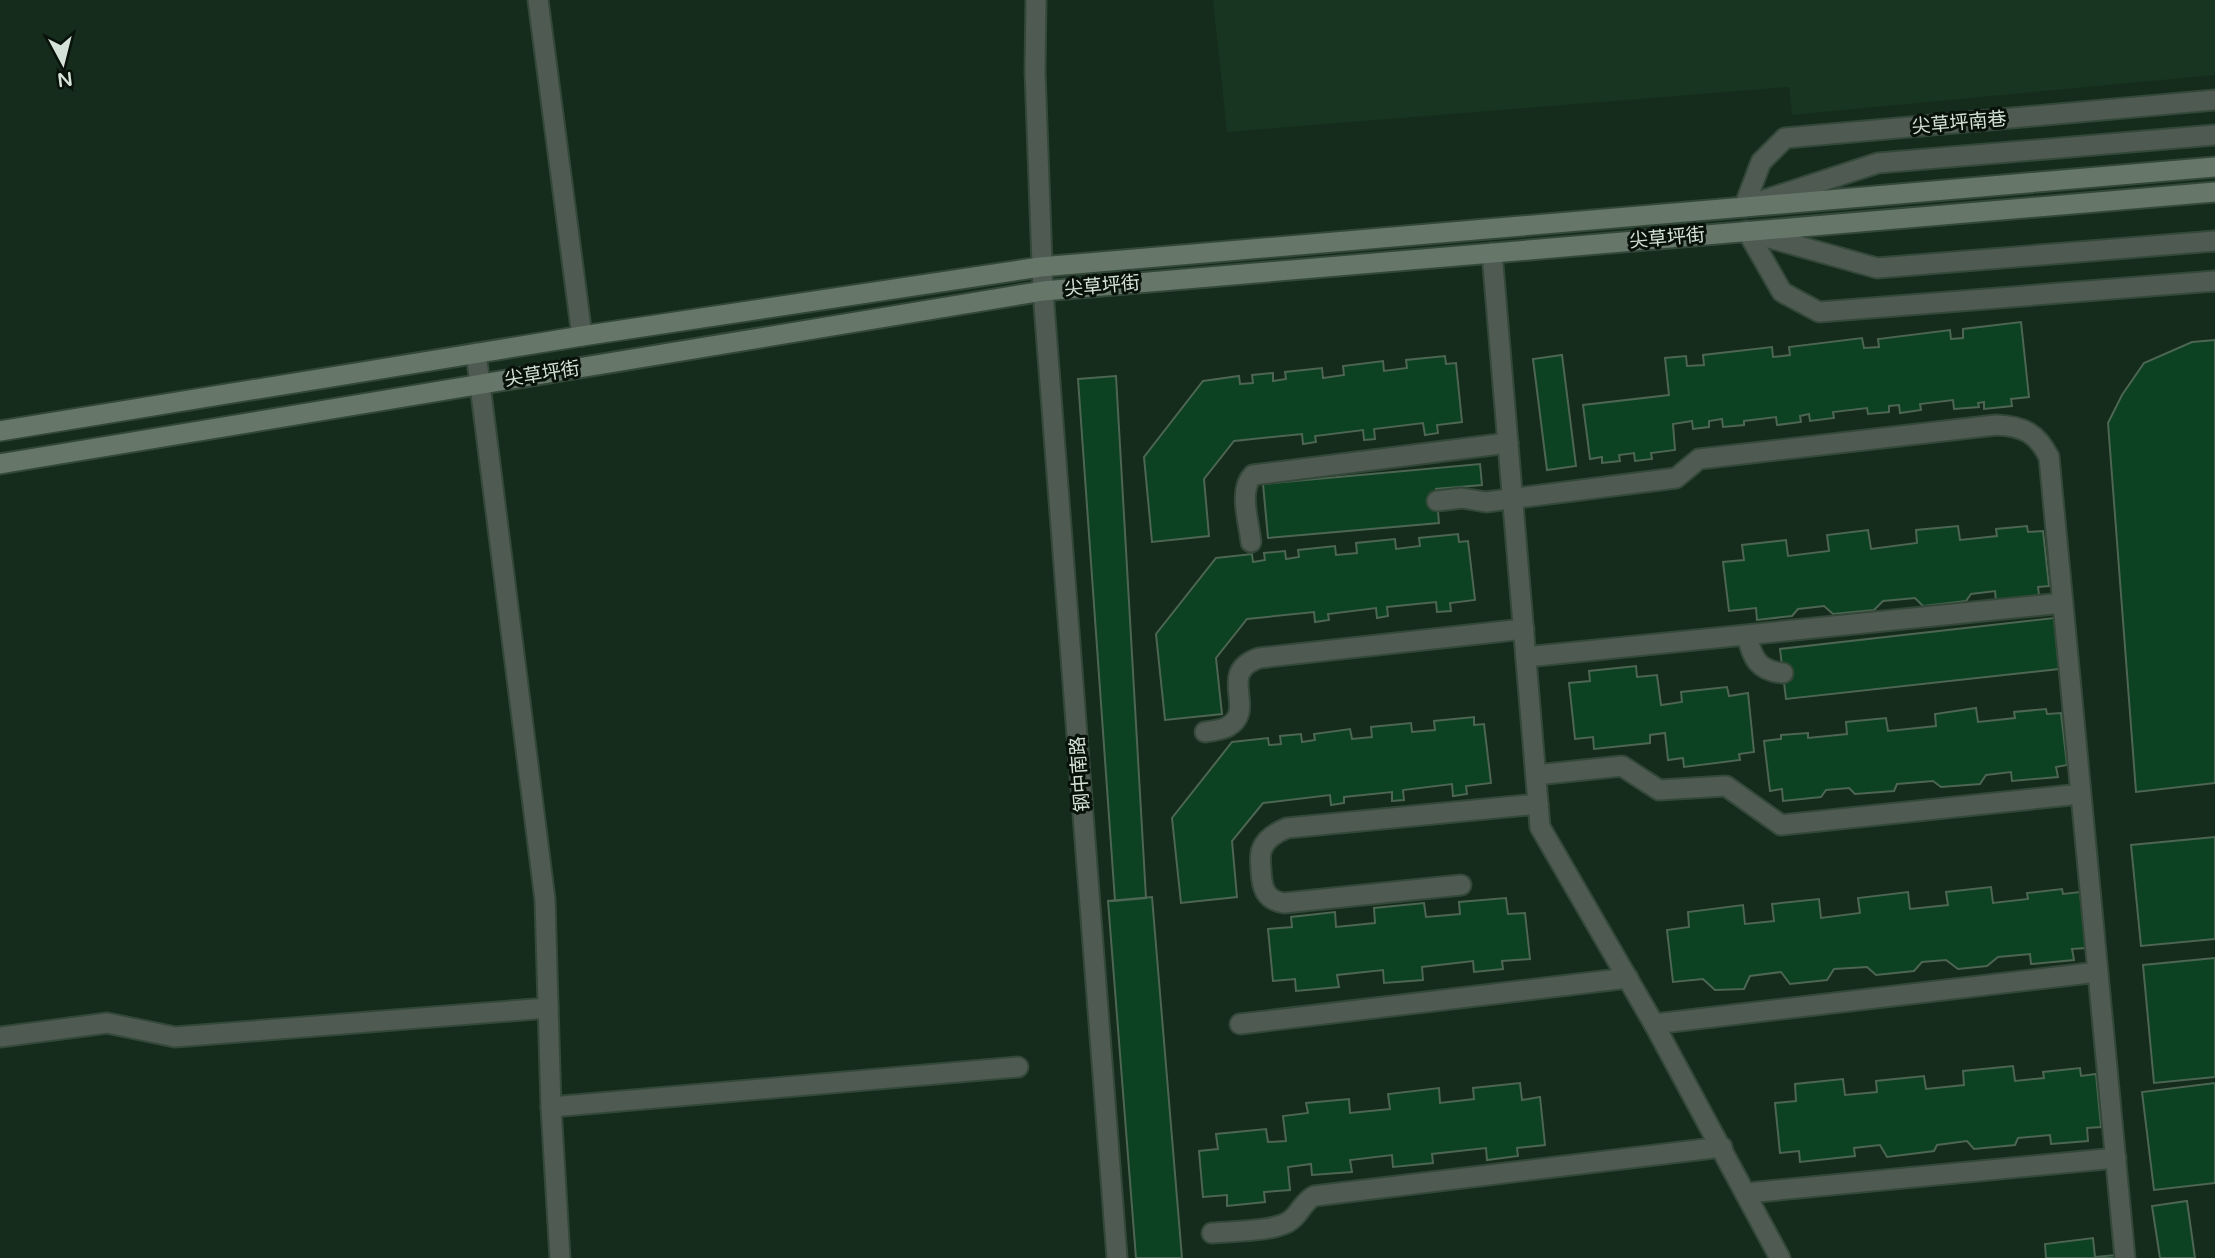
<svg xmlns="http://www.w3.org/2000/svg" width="2215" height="1258" font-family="'Varela Round','Noto Sans SC',sans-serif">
  <rect width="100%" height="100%" fill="#152b1b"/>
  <!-- built -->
  <path fill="#183521" d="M1213 0H2215V75L1792 115 1789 87 1227 132Z"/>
  <!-- building -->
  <path fill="#0c4221" stroke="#4d6553" stroke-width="2" d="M2021 322 2029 397 2011 399 2012 406 1984 409V402L1978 403 1979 407 1954 409 1953 400 1920 404 1921 410 1900 413 1899 405 1889 406V412L1868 414 1867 408 1833 412 1834 418 1810 421 1809 414 1800 416 1801 422 1777 425 1776 417 1744 421V425L1723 427 1722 419 1709 421V427L1693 429 1692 421 1673 424 1675 450 1651 453 1652 459 1635 461 1634 453 1619 455 1620 461 1602 463V457L1590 459 1583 405 1669 395 1665 358 1686 356 1687 366 1704 365 1703 355 1772 347 1773 357 1790 355 1789 347 1862 338 1864 348 1879 347 1878 339 1950 330 1951 339 1963 338V329Z
    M2215 340V783L2136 792 2108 423 2122 395 2144 363 2192 342Z
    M1562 355 1576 466 1547 470 1533 359Z
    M1445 356 1446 364 1456 363 1462 422 1437 425 1438 433 1425 435 1423 423 1374 429 1375 439 1364 440 1363 430 1315 436 1316 442 1303 444 1302 434 1234 441 1204 479 1209 536 1152 542 1144 457 1203 381 1239 376 1240 384 1253 383 1252 375 1273 373V381L1286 379 1285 372 1322 368 1323 378 1344 375 1343 366 1383 361 1384 371 1407 368 1406 360Z
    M1116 376 1146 898 1115 901 1078 379Z
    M1480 464 1482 485 1436 489 1439 523 1268 538 1263 484Z
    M1958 526 1960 540 1997 536 1996 529 2027 526 2028 532 2043 531 2049 586 2038 587 2039 595 1996 601 1995 591 1971 594 1966 601 1923 606 1915 598 1883 601 1874 610 1833 614 1824 606 1798 609 1792 616 1757 620 1756 608 1729 611 1723 562 1744 560 1742 545 1786 540 1788 556 1829 551 1827 535 1868 530 1871 549 1917 543 1916 530Z
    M1458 534 1459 542 1468 541 1475 600 1450 603 1451 611 1437 612 1436 602 1387 607 1388 616 1377 618 1376 608 1328 614 1329 620 1315 622 1314 612 1247 619 1216 658 1222 714 1165 720 1156 634 1216 558 1252 554 1253 562 1265 560 1264 553 1285 551 1286 559 1299 557 1298 550 1335 546 1336 555 1357 553 1356 543 1395 539 1396 549 1420 546 1419 538Z
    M2054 618 2059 669 1786 699 1780 649Z
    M1636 666 1637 677 1657 675 1661 705 1682 702 1681 692 1727 687 1729 696 1748 693 1754 752 1739 754 1740 760 1684 767 1683 758 1668 760 1665 733 1650 735V743L1594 749 1593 737 1575 739 1569 683 1590 681 1589 671Z
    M1976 708 1978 722 2015 718 2014 712 2046 709 2047 714 2061 713 2067 765 2056 767 2058 777 2012 781 2011 772 1986 775 1980 784 1941 787 1933 781 1897 784 1894 791 1855 794 1849 788 1826 790 1821 797 1783 801 1782 789 1770 791 1764 741 1781 739V735L1808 733V738L1847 734 1846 722 1886 718 1888 731 1936 726 1935 714Z
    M1474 717V725L1484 724 1491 783 1466 786 1467 794 1453 796 1452 784 1403 790 1404 800 1392 801V792L1344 797V803L1331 805 1330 795 1263 803 1232 841 1237 897 1181 903 1172 818 1232 742 1268 738 1269 745 1281 744 1280 736 1301 734 1302 742 1315 740 1314 734 1350 729 1352 739 1372 737 1371 727 1411 723 1412 732 1435 730 1434 721Z
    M2215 837V939L2141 946 2131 845Z
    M1991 887 1993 903 2028 899 2027 893 2062 889 2063 894 2080 892 2086 948 2072 949 2074 960 2031 964 2030 954 1998 957 1987 966 1958 969 1946 960 1922 962 1914 971 1876 975 1867 967 1834 969 1827 980 1790 984 1781 972 1750 976 1744 989 1715 990 1703 979 1673 982 1667 930 1689 927 1688 912 1743 905 1745 924 1774 921 1772 904 1819 899 1821 918 1860 913 1858 898 1908 892 1910 909 1948 905 1946 892Z
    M1152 897 1182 1258H1136L1108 901Z
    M1506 898 1508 914 1525 913 1530 959 1502 961 1503 969 1474 972 1473 961 1422 967 1423 980 1384 983 1383 970 1337 975 1339 987 1296 991 1295 979 1273 981 1268 929 1292 927 1291 917 1335 912 1336 927 1375 923 1374 908 1424 903 1426 917 1460 914 1459 902Z
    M2215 958V1077L2154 1083 2143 965Z
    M2013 1066 2015 1081 2044 1078 2043 1072 2080 1068 2081 1076 2096 1074 2101 1127 2087 1128 2088 1141 2051 1144 2050 1135 2018 1138 2015 1145 1974 1149 1967 1141 1937 1145 1934 1151 1887 1157 1880 1145 1854 1148 1855 1156 1800 1162 1799 1151 1780 1153 1775 1103 1796 1101 1795 1084 1843 1079 1845 1095 1877 1092 1876 1081 1924 1076 1926 1089 1964 1085 1963 1071Z
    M1520 1083 1522 1100 1540 1097 1545 1145 1517 1148 1518 1156 1487 1160 1486 1148 1432 1154 1433 1163 1393 1167 1392 1155 1350 1160 1352 1172 1312 1175 1311 1164 1288 1167 1290 1190 1264 1192 1265 1202 1227 1206V1195L1203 1197 1199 1151 1218 1149 1216 1134 1266 1129 1268 1142 1286 1141 1283 1116 1308 1113 1306 1103 1349 1099 1350 1113 1390 1109 1388 1094 1439 1088 1440 1103 1474 1099 1473 1088Z
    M2215 1083V1183L2154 1190 2142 1092Z
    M2187 1201 2195 1258H2160L2152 1206Z
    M2093 1238 2095 1257 2116 1255V1258H2046L2045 1244Z"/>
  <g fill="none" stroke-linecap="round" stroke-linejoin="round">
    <defs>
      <path id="service" d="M1437 501 1462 498 1486 502 1676 478 1699 459 1996 425C2023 426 2037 433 2049 457L2125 1258
        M1251 542C1249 522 1238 490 1253 475L1508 443
        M1747 635C1752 658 1758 671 1783 673
        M1526 657 2063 603
        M1205 732C1212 731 1221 730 1227 727 1259 710 1215 673 1259 658L1524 629
        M1536 775 1622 766 1659 790 1726 786 1781 825 2081 794
        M1461 885 1284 903C1265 900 1262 888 1261 871 1261 864 1259 856 1262 849 1266 838 1277 832 1287 828L1538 804
        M1240 1024 1628 978
        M1654 1024 2098 972
        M0 1037 107 1023 175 1037 548 1008
        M551 1107 1018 1067
        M1747 1193 2116 1158
        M1212 1233C1231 1231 1277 1232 1291 1220 1300 1213 1303 1202 1314 1196L1722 1147"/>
      <path id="pedestrian" d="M1043 291 1117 1258"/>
      <path id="minor" d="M538 0 582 336
        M1036 0 1035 71 1043 291
        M1744 207 1761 162 1785 138 2215 100
        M1747 231 1782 292 1819 312 2215 281
        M1492 253 1540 827 1654 1024 1780 1258
        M476 353 545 900 551 1107 560 1258"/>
      <path id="tertiary" d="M1758 202 1878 163 2215 135
        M1748 232 1877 268 2215 241"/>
      <path id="secondary" d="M0 431 582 336 1040 267 2215 167
        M0 464 1043 291 2215 192"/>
    </defs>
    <!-- service casing -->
    <use href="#service" stroke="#344839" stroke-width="23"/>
    <!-- pedestrian casing -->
    <use href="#pedestrian" stroke="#344839" stroke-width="23"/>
    <!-- minor casing -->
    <use href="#minor" stroke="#344839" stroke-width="23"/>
    <!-- tertiary casing -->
    <use href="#tertiary" stroke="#344839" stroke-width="23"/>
    <!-- secondary casing -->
    <use href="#secondary" stroke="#344839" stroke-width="23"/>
    <!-- service -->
    <use href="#service" stroke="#4f5a52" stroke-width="19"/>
    <!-- pedestrian -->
    <use href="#pedestrian" stroke="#4f5a52" stroke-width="19"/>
    <!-- minor -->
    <use href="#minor" stroke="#4f5a52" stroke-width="19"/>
    <!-- tertiary -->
    <use href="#tertiary" stroke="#4f5a52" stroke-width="19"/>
    <!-- secondary -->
    <use href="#secondary" stroke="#66776a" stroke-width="19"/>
  </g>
  <g text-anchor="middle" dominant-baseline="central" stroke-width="6" stroke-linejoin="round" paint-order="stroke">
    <!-- street labels -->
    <g font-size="19" fill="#d4e2d7" stroke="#08110a">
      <text transform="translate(1959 123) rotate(-5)">尖草坪南巷</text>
      <text transform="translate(1667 238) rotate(-5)">尖草坪街</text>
      <text transform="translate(1102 286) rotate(-5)">尖草坪街</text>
      <text transform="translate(542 374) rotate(-9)">尖草坪街</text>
      <text transform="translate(1080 774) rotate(-94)">钢中南路</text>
    </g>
  </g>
  <!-- north arrow -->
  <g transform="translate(63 63) rotate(173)" stroke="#08110a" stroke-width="5" paint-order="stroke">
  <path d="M0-5L12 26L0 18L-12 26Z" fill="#d4e2d7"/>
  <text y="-10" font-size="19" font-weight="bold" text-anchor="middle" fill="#d4e2d7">N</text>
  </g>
</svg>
